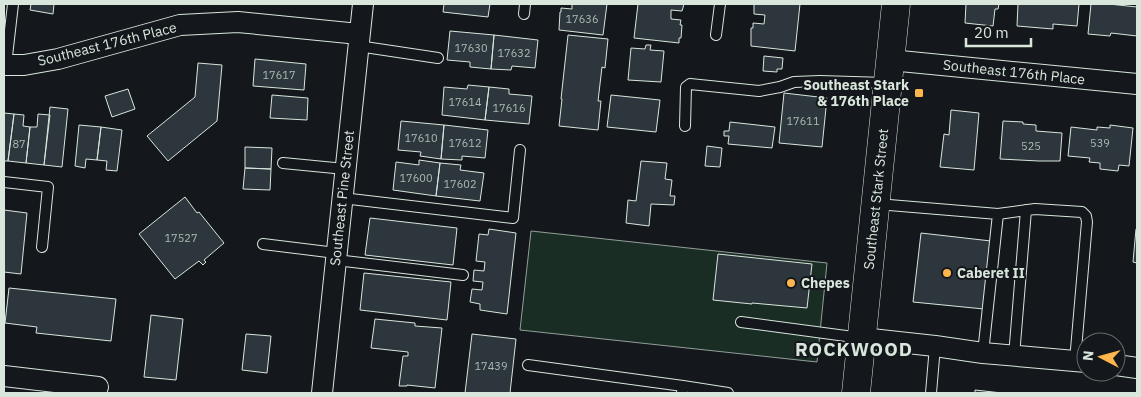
<svg xmlns="http://www.w3.org/2000/svg" width="1141" height="397" font-family="'IBM Plex Sans',sans-serif">
  <rect width="100%" height="100%" fill="#14181c"/>
  <!-- green -->
  <path fill="#1a2d24" stroke="#939e99" d="M531 231 827 263 817 362 520 330Z"/>
  <!-- building -->
  <path fill="#2c363c" stroke="#d8e6dc" d="M31 4H54L53 14 30 10Z
    M444 4H490L488 17 443 12Z
    M572 4H607L603 35 559 30 560 12H561V8L572 9Z
    M638 4H684L682 11 671 10V19L681 20 680 25H682L681 38H679V43L634 38Z
    M754 4H800L795 51 751 46V28H753V23L764 24 765 15 754 14Z
    M966 4H999L998 9H995L993 26 965 23Z
    M1018 4H1079L1077 26 1053 24V29L1017 26Z
    M1091 4H1109L1137 7V36L1111 33 1110 36 1088 34Z
    M450 31 494 35 491 69 470 67V62L447 60Z
    M494 35 538 40 535 68 512 66 511 70 491 69Z
    M568 35 608 39 605 68 602 67 598 101H601L598 130 559 126 562 99H561Z
    M646 45H651L650 50 664 51 661 82 628 80 631 48 645 49Z
    M764 56 783 58 782 69H777V72L763 71Z
    M255 59 306 64 304 90 253 86Z
    M198 63 222 65 217 121 168 161 147 136 195 97Z
    M468 85 489 87 485 120 442 115 444 87 467 89Z
    M489 87 509 89V94L532 96 529 124 485 120Z
    M128 89 135 109 112 117 105 96Z
    M784 93 827 98 822 147 779 143Z
    M272 95 308 98 307 120 270 118Z
    M611 95 660 100 656 132 607 127Z
    M50 107 68 109 62 167 44 165Z
    M951 110 979 113 974 170 940 167 944 134 949 135Z
    M4 113 14 114 8 161H4Z
    M14 114 24 115 23 126 30 127 26 163 8 161Z
    M38 114 50 115 44 165 26 163 30 127H37Z
    M401 121 444 125 441 159 420 156 421 152 398 150Z
    M1003 121 1023 122V124L1036 125V131L1062 133 1060 161H1039L1000 159Z
    M730 122 775 127 772 148 728 144 729 136H724V131H729Z
    M79 125 101 127 97 160 86 159 85 168 75 166Z
    M444 125 488 130 485 158 462 156V160L441 159Z
    M1110 125 1133 128 1129 166 1119 165 1118 171 1100 169V163L1089 162 1090 158 1068 156 1071 127 1097 130V127L1110 128Z
    M101 127 122 130 117 171 106 170 107 161 97 160Z
    M707 146 722 148 720 167 705 166Z
    M245 147 272 148 271 169 245 168Z
    M419 160 440 163 436 196 393 190 396 162 419 165Z
    M641 161 667 163 665 179 672 180 670 196H675L674 205 651 204 649 226 626 223 628 200 636 201Z
    M440 163 461 165 460 170 484 173 480 201 436 196Z
    M245 168 271 169 270 190 243 189Z
    M185 197 197 213 199 212 224 243 204 260 206 262 203 265 199 261 175 279 139 234Z
    M4 210 27 213 21 274 4 272Z
    M370 218 457 228 453 265 365 255Z
    M489 229 516 233 507 314 480 310V304L470 302 472 289 482 290 483 282 473 281 474 270 484 271 485 262 476 261 479 234 488 235Z
    M1136 229H1137V263L1133 262Z
    M921 233 991 241 984 309 913 302Z
    M718 254 812 264 807 308 752 303V304L713 300Z
    M364 273 451 282 447 320 360 310Z
    M9 288 116 299 111 341 36 333 37 327 5 323Z
    M151 315 183 319 176 380 144 377Z
    M375 319 415 323V326L442 328 435 388 407 385V386H399L403 356H408V352L371 348Z
    M246 334 271 336 267 373 242 370Z
    M472 334 516 339 510 393H465Z
    M975 390 1002 393H975Z"/>
  <g fill="none" stroke-linecap="round" stroke-linejoin="round">
    <defs>
      <path id="lane" d="M524 14 525 4
        M716 35 720 4
        M358 46 438 58
        M6 65 13 4
        M685 126 686 87 690 84 759 91 780 87 794 82 820 81 886 83
        M283 163 345 169
        M4 182 48 187 42 247
        M342 198 513 218 520 150
        M877 204 998 214 983 353
        M998 214 1035 209 1082 212 1086 216 1087 222 1075 361
        M263 244 336 253
        M336 260 463 275
        M741 322 861 338
        M1014 356 1026 210
        M528 365 683 386
        M682 392 683 386 728 393
        M931 393 935 346"/>
      <path id="street" d="M890 60 1137 84
        M4 65H24L58 59 180 25 238 22 359 34
        M862 338 935 346 983 353 1086 362
        M1116 365 1137 368
        M4 376 98 387
        M322 393 363 4"/>
      <path id="primary" d="M856 393 896 4"/>
    </defs>
    <!-- lane casing -->
    <use href="#lane" stroke="#d8e6dc" stroke-width="12"/>
    <!-- street casing -->
    <use href="#street" stroke="#d8e6dc" stroke-width="22"/>
    <!-- primary casing -->
    <use href="#primary" stroke="#d8e6dc" stroke-width="29"/>
    <!-- lane -->
    <use href="#lane" stroke="#14181c" stroke-width="10"/>
    <!-- street -->
    <use href="#street" stroke="#14181c" stroke-width="20"/>
    <!-- primary -->
    <use href="#primary" stroke="#14181c" stroke-width="28"/>
  </g>
  <!-- markers -->
  <g fill="#ffb74d" stroke="#14181c" stroke-width="2">
    <rect x="914" y="88" width="10" height="10" rx="2.5"/>
    <circle cx="947" cy="273" r="5"/>
    <circle cx="791" cy="283" r="5"/>
  </g>
  <g text-anchor="middle" dominant-baseline="central" stroke-width="4" stroke-linejoin="round" paint-order="stroke">
    <!-- number labels -->
    <g font-size="11" fill="#adbab4">
      <text x="582" y="19">17636</text>
      <text x="471" y="48">17630</text>
      <text x="514" y="53">17632</text>
      <text x="279" y="75">17617</text>
      <text x="465" y="102">17614</text>
      <text x="509" y="108">17616</text>
      <text x="803" y="121">17611</text>
      <text x="421" y="138">17610</text>
      <text x="465" y="143">17612</text>
      <text x="1100" y="143">539</text>
      <text x="19" y="144">87</text>
      <text x="1031" y="146">525</text>
      <text x="416" y="178">17600</text>
      <text x="460" y="184">17602</text>
      <text x="181" y="238">17527</text>
      <text x="491" y="366">17439</text>
    </g>
    <!-- street labels -->
    <g font-size="14" fill="#d8e6dc" stroke="#14181c">
      <text transform="translate(107 44) rotate(-14)">Southeast 176th Place</text>
      <text transform="translate(1014 72) rotate(6)">Southeast 176th Place</text>
      <text transform="translate(342 198) rotate(-84)">Southeast Pine Street</text>
      <text transform="translate(876 199) rotate(-84)">Southeast Stark Street</text>
    </g>
    <!-- poi labels -->
    <g font-size="14" font-weight="bold" fill="#d8e6dc" stroke="#14181c" text-anchor="start">
      <text x="909" y="85" text-anchor="end">Southeast Stark<tspan x="909" dy="16">&amp; 176th Place</tspan></text>
      <text x="957" y="273">Caberet II</text>
      <text x="801" y="283">Chepes</text>
    </g>
    <!-- district labels -->
    <g font-size="19" font-weight="bold" letter-spacing="1" fill="#d8e6dc" stroke="#14181c">
      <text x="854" y="349">ROCKWOOD</text>
    </g>
  </g>
  <!-- border -->
  <rect width="1141" height="397" fill="none" stroke="#d8e6dc" stroke-width="10"/>
  <!-- north arrow -->
  <g transform="translate(1101 357) rotate(276)"><circle r="24" fill="#14181c" stroke="#626a69"/>
  <path d="M0-4L9 19L0 12L-9 19Z" fill="#ffb74d"/>
  <text y="-8" font-size="14" font-weight="bold" text-anchor="middle" fill="#d8e6dc">N</text>
  </g>
  <!-- scale -->
  <path d="M966 38v8h65v-8" fill="none" stroke="#d8e6dc" stroke-width="2.5"/>
  <text x="974" y="38" font-size="15" fill="#d8e6dc" stroke="#14181c" stroke-width="4" paint-order="stroke">20 m</text>
</svg>
